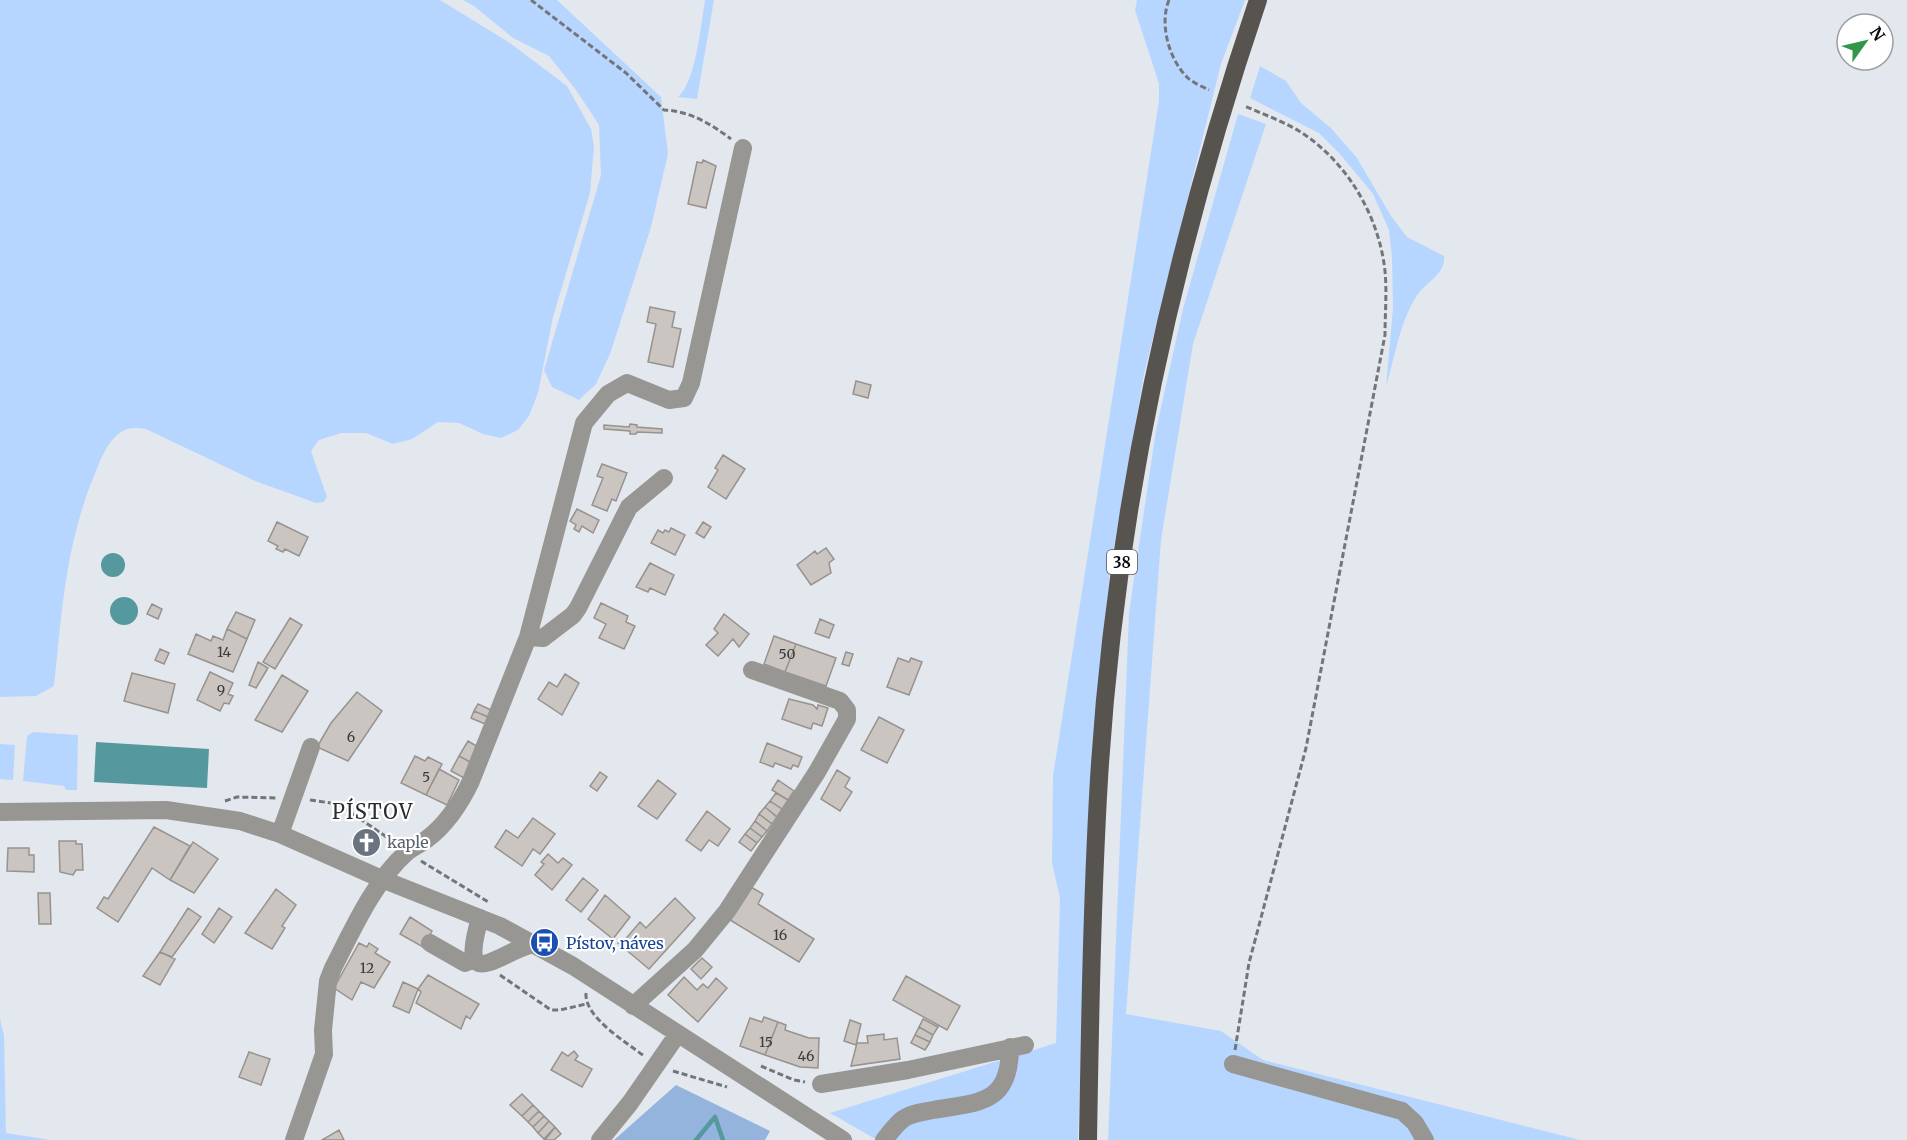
<svg xmlns="http://www.w3.org/2000/svg" width="1907" height="1140" font-family="Merriweather,serif">
  <rect width="100%" height="100%" fill="#e3e8ee"/>
  <!-- green -->
  <path fill="#b7d6ff" d="M0 0H440L510 43 567 86 591 129 594 147 590 193 553 317 538 393 529 416 518 430 501 438 483 434 459 423 438 422 412 439 393 444 366 433H341L319 440 311 451 327 497 324 502 316 503 255 481 146 429C138 428 131 427 123 431 108 439 100 461 94 476 65 547 62 612 54 686L36 696 0 697Z
    M463 0H557L661 97 668 154 651 227 610 354 596 384 579 400 552 387 544 370 601 175 599 125 576 90 549 56 513 38 474 6Z
    M705 0H714L697 99 678 97C696 82 701 23 705 0Z
    M1137 0H1245L1221 64 1144 374 1110 570 1091 766 1078 1140H877L830 1113 1056 1043 1060 898 1052 863 1053 776 1159 101V84L1135 10Z
    M1260 66 1286 81 1301 103 1331 128 1357 158 1391 216 1407 237 1444 256C1446 273 1427 282 1418 294 1400 320 1395 357 1386 387L1393 308 1392 258 1389 230 1373 194 1340 154 1319 133 1250 98Z
    M1238 114 1266 124 1193 344 1161 540 1126 1014 1221 1031 1263 1060 1580 1140H1108L1129 613 1156 430 1183 309Z
    M33 732 78 735 77 790H66L64 786 23 781 27 736Z
    M0 744 15 745 13 780 0 779Z
    M0 1019 4 1035 6 1133 51 1140H0Z"/>
  <!-- forest -->
  <path fill="#94b4dd" d="M676 1085 770 1131 765 1140H614Z"/>
  <!-- water -->
  <path fill="#55999f" d="M101 565a12 12 0 1 1 24 0a12 12 0 1 1-24 0Z
    M110 611a14 14 0 1 1 28 0a14 14 0 1 1-28 0Z
    M96 742 209 749 207 788 94 782Z"/>
  <g fill="none" stroke-linecap="round" stroke-linejoin="round">
    <!-- stream -->
    <path stroke="#55999f" stroke-width="4.5" d="M715 1117 723 1140
      M696 1140 715 1117"/>
  </g>
  <!-- building -->
  <path fill="#cac5c0" stroke="#97928d" stroke-width="1.5" d="M703 160 716 166 706 208 688 204 697 162 702 163Z
    M650 307 675 312 672 327 681 329 673 367 648 362 656 324 647 322Z
    M856 381 871 385 868 398 853 394Z
    M630 424 637 425V427L662 429V433L637 432 636 434H630V431L604 429V425L629 427Z
    M723 455 745 469 726 499 708 487 718 470 715 468Z
    M602 464 627 473 616 501 612 499 607 511 592 505 603 478 597 476Z
    M577 509 599 520 593 533 582 526 579 532 574 529 576 525 570 521Z
    M277 522 308 537 299 556 285 549 283 552 276 549 278 546 268 541Z
    M703 522 711 527 704 538 696 533Z
    M671 528 685 535 675 555 651 543 658 530 663 533 665 530 669 532Z
    M826 548 834 559 829 563 831 573 811 585 797 565 815 551 817 554Z
    M650 563 674 575 665 595 650 588 648 592 636 587Z
    M601 603 628 616 626 622 635 626 624 649 599 638 606 624 594 618Z
    M152 604 162 609 158 619 147 614Z
    M236 612 255 620 247 639 227 629Z
    M724 614 749 634 739 647 733 639 718 656 706 645 718 633 714 629Z
    M290 618 302 625 275 669 263 662Z
    M820 619 834 625 829 638 815 633Z
    M227 629 247 639 233 672 188 654 196 634 211 641 213 636 223 640Z
    M774 636 796 644 785 672 764 664Z
    M796 644 836 658 826 686 785 672Z
    M160 649 169 653 164 664 155 660Z
    M846 652 853 654 849 666 842 664Z
    M898 658 909 662 911 658 922 662 909 695 887 687Z
    M258 662 268 668 256 688 249 685Z
    M210 672 233 683 228 694 233 696 229 704 224 703 220 711 197 700Z
    M132 673 175 684 168 713 124 701Z
    M565 674 579 683 562 715 538 699 549 682 557 687Z
    M282 675 308 691 282 732 255 720Z
    M357 692 382 711 348 761 317 747 331 723Z
    M789 699 813 705 817 709 818 705 828 708 822 726 813 723 811 729 782 719Z
    M478 704 491 710 488 717 474 711Z
    M474 711 488 717 485 724 471 718Z
    M879 717 904 730 887 763 861 750Z
    M468 741 480 748 472 763 459 756Z
    M767 743 802 757 798 767 793 765 791 769 775 763 773 767 760 762Z
    M415 756 425 761 428 757 442 764 426 795 401 783Z
    M459 756 472 763 464 778 451 771Z
    M439 769 459 780 447 805 426 795Z
    M837 770 850 778 845 787 852 792 840 811 821 799Z
    M600 772 607 777 597 791 590 786Z
    M658 780 676 794 657 819 638 806Z
    M778 780 794 791 788 800 772 790Z
    M776 793 788 800 782 809 770 801Z
    M770 801 782 809 777 817 765 807Z
    M765 807 777 817 772 824 759 814Z
    M707 811 730 829 718 846 709 840 701 851 686 840Z
    M759 814 772 824 767 831 755 821Z
    M533 818 555 834 540 854 533 849 522 866 495 847 506 830 518 838Z
    M755 821 767 831 762 837 750 828Z
    M154 827 190 846 170 880 152 868 118 922 97 908 104 897 108 899Z
    M750 828 762 837 757 843 745 834Z
    M358 833 374 842 367 851 354 837Z
    M745 834 757 843 751 851 739 842Z
    M59 841H76V844H82L83 870H76L73 875 60 872Z
    M193 842 218 859 194 893 170 880Z
    M8 848H29V855H34V872L7 871Z
    M548 854 558 863 563 858 572 865 552 890 535 875 544 864 541 862Z
    M583 878 598 890 581 912 566 900Z
    M751 887 763 894 758 904 814 939 799 962 730 920Z
    M276 889 296 905 282 926 285 928 272 949 245 933Z
    M38 893H50L51 924H39Z
    M605 895 630 917 613 939 588 919Z
    M675 898 695 918 649 969 618 943 621 940 623 942 640 922 646 928Z
    M188 908 201 917 172 957 160 952Z
    M219 908 232 917 214 943 202 934Z
    M410 917 432 931 423 947 400 934Z
    M359 943 367 947 369 943 378 949 375 953 390 962 374 988 361 982 352 1000 334 988Z
    M160 952 175 959 160 985 143 976Z
    M702 958 712 967 701 979 691 969Z
    M428 975 479 1004 470 1019 466 1016 461 1029 416 1003 421 992 418 989Z
    M906 976 960 1006 947 1030 893 1000Z
    M684 977 697 990 703 984 708 988 716 978 727 988 698 1022 668 995Z
    M403 982 418 989 409 1013 393 1006Z
    M764 1017 778 1022 765 1055 740 1046 750 1018 762 1022Z
    M923 1019 938 1027 933 1035 919 1027Z
    M850 1020 861 1024 856 1045 844 1041Z
    M778 1022 786 1025 785 1030 809 1038H819L818 1068 800 1067 765 1055Z
    M919 1027 933 1035 930 1042 915 1035Z
    M884 1034V1040L897 1038 900 1059 851 1066 857 1043H868L867 1036Z
    M915 1035 930 1042 925 1050 911 1043Z
    M574 1051 578 1056 575 1060 592 1069 582 1087 551 1070 562 1052 568 1056Z
    M249 1052 270 1059 261 1085 239 1077Z
    M522 1094 533 1105 522 1116 510 1105Z
    M533 1105 539 1111 528 1122 522 1116Z
    M539 1111 544 1116 533 1127 528 1122Z
    M544 1116 549 1121 538 1133 533 1127Z
    M549 1121 555 1127 544 1139 538 1133Z
    M555 1127 561 1134 554 1140H545Z
    M339 1130 344 1140H322Z"/>
  <g fill="none" stroke-linecap="round" stroke-linejoin="round">
    <!-- path -->
    <path stroke="#72767a" stroke-width="3" stroke-dasharray="6 3" stroke-linecap="butt" d="M531 0 626 73 664 110C690 111 711 124 731 139
      M1169 0C1159 24 1169 61 1189 79 1194 83 1203 87 1209 90
      M310 800 338 804 394 842
      M225 801 237 797 277 798
      M421 861 490 903
      M500 975 551 1010H560L586 1004
      M586 993C584 1017 626 1042 644 1056
      M1235 1050 1249 963 1306 748 1385 335C1385 314 1387 292 1385 271 1379 216 1347 161 1299 131 1283 121 1262 114 1245 106
      M761 1066 794 1080 805 1082
      M673 1071 727 1087"/>
    <!-- minor -->
    <path stroke="#989693" stroke-width="18" d="M528 637 543 638 573 615 578 608 629 507 664 478
      M0 812 166 810 240 821 280 834 384 880 500 926 573 966 843 1140
      M280 834 311 747
      M480 918C457 997 500 951 534 944
      M430 943 465 963 475 959
      M633 1006 695 950 727 911 817 772 847 719V710L840 701 752 670
      M1233 1064 1402 1111 1415 1123 1425 1140
      M821 1084 908 1070 1025 1045
      M294 1140 324 1054 323 1030 328 981 333 968C353 929 374 881 407 852 413 847 421 844 427 839 447 824 460 804 471 781L528 637 584 423 608 394 627 383 669 400 684 398 691 383 743 148
      M600 1140 630 1103 677 1035
      M884 1140C890 1133 895 1125 903 1119 911 1113 923 1112 933 1110 980 1102 1010 1104 1010 1047"/>
    <!-- major -->
    <path stroke="#575450" stroke-width="18" d="M1088 1140C1090 1020 1092 899 1099 779 1115 514 1173 251 1258 0"/>
  </g>
  <!-- icons -->
  <defs>
    <symbol id="church-disc" viewBox="-11 -11 22 22"><circle r="9.5" fill="#6b7280" stroke="#fff"/><path d="M-1.2-6h2.4v3.5h3.3v2.4h-3.3V6h-2.4V-.1h-3.3v-2.4h3.3Z" fill="#fff"/></symbol>
    <symbol id="bus-disc" viewBox="-11 -11 22 22"><circle r="9.5" fill="#1a4fb4" stroke="#fff"/><path d="M-5-6H5V4H4V6H2V4H-2V6H-4V4H-5ZM-3.5-4V0h7V-4ZM-3.5 1.2v1.5H-2V1.2ZM2 1.2v1.5H3.5V1.2Z" fill="#fff"/></symbol>
  </defs>
  <g fill-rule="evenodd">
    <use href="#church-disc" x="350" y="826" width="33" height="33"/>
    <use href="#bus-disc" x="528" y="926" width="33" height="33"/>
  </g>
  <g text-anchor="middle" dominant-baseline="central" stroke-width="4.5" stroke-linejoin="round" paint-order="stroke">
    <!-- number labels -->
    <g font-size="14" fill="#3a3a3a">
      <text x="224" y="652">14</text>
      <text x="787" y="654">50</text>
      <text x="221" y="690">9</text>
      <text x="351" y="737">6</text>
      <text x="426" y="777">5</text>
      <text x="780" y="935">16</text>
      <text x="367" y="968">12</text>
      <text x="766" y="1042">15</text>
      <text x="806" y="1056">46</text>
    </g>
    <!-- shield labels -->
    <rect fill="#fff" stroke="#545556" stroke-width="1.5" x="1107" y="550" width="30" height="24" rx="4.5"/>
    <g font-size="15" font-weight="bold" fill="#0a0c0e">
      <text x="1122" y="562">38</text>
    </g>
    <!-- worship labels -->
    <g font-size="16" fill="#5b616d" stroke="#fff" text-anchor="start">
      <text x="387" y="842">kaple</text>
    </g>
    <!-- transit labels -->
    <g font-size="16" fill="#164399" stroke="#fff" text-anchor="start">
      <text x="566" y="943">Pístov, náves</text>
    </g>
    <!-- quarter labels -->
    <g font-size="20" letter-spacing="1.5" fill="#292c30" stroke="#fff">
      <text x="373" y="811">PÍSTOV</text>
    </g>
  </g>
  <!-- north arrow -->
  <g transform="translate(1865 42) rotate(56)"><circle r="28" fill="#ffffff" stroke="#9d9e9f" stroke-width="1.5"/>
  <path d="M0-4.5L10 22L0 15L-10 22Z" fill="#339549"/>
  <text y="-9" font-size="16" font-weight="bold" text-anchor="middle" fill="#0a0c0e">N</text>
  </g>
</svg>
